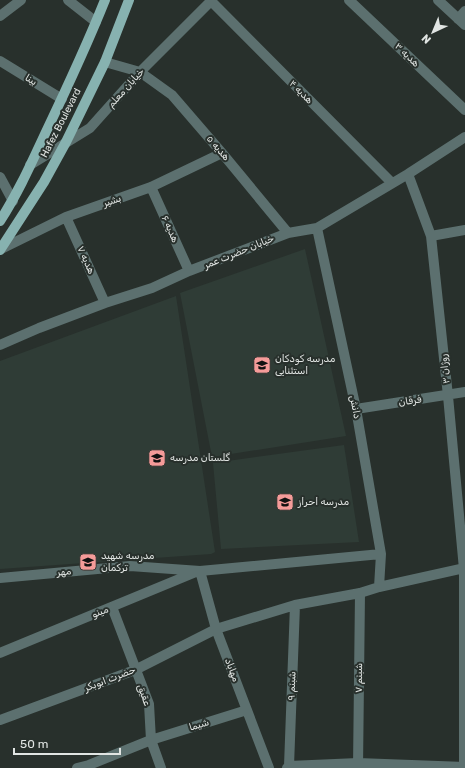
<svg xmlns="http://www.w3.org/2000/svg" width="465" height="768" font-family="Rubik,'Noto Sans Arabic',sans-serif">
  <rect width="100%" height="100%" fill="#28302c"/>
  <!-- built -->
  <path fill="#2f3c36" d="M305 249 346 436 212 457 180 293Z
    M176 296 215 552 211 554 0 569V361Z
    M344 445 359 542 221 549 213 463Z"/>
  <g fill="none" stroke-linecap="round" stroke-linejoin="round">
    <!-- minor -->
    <path stroke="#5c706f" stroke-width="10" d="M68 0 96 22
      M349 0 465 110
      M438 0 465 25
      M211 1 392 183
      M0 16 21 0
      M458 19 465 11
      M0 61 62 99
      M105 62 140 72 172 95 222 153 288 233
      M30 165 90 128 140 72 212 0
      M408 174 431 236 448 396 464 569V768
      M0 177 13 201
      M151 187 189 271
      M66 217 105 303
      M317 228 356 409 381 554 379 587
      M431 236 465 230
      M1 249 66 217 151 187 222 153
      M0 345 39 328 105 303 152 288 189 271 288 233 317 228 408 174 465 137
      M356 409 465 392
      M200 571 216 629 269 768
      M0 578 130 566 200 571 381 554
      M112 607 149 704 151 740 161 768
      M0 653 196 572
      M0 720 135 670 216 629 295 605 360 593 379 587 465 568
      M289 766 295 605
      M77 768 89 765 151 740 247 710
      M287 768 289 766 358 763 465 767
      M358 768 360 593"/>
    <!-- major -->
    <path stroke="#87b2b0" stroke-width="10" d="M0 221C18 193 31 164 45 134 66 90 87 45 105 0
      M0 250 44 182 66 142 105 62 129 0"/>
  </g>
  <!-- icons -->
  <defs>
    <symbol id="school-square" viewBox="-11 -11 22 22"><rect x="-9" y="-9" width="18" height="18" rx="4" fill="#f59b99" stroke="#28302c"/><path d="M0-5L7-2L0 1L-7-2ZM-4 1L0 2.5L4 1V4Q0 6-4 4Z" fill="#111"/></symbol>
  </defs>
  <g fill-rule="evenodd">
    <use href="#school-square" x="252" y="355" width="20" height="20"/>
    <use href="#school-square" x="147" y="448" width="20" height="20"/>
    <use href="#school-square" x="275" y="492" width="20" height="20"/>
    <use href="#school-square" x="78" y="552" width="20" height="20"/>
  </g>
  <g text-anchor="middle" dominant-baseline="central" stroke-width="4" stroke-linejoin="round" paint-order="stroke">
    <!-- street labels -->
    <g font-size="10" fill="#e1e5e3" stroke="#28302c">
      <text transform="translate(407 55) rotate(44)">هدیه ۳</text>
      <text transform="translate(31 80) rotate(31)">بینا</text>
      <text transform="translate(126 88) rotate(-48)">خیابان معلم</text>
      <text transform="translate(301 92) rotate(45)">هدیه ۴</text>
      <text transform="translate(61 123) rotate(-63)">Hafez Boulevard</text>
      <text transform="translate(218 148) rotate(49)">هدیه ۵</text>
      <text transform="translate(112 201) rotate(-19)">بشیر</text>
      <text transform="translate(170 229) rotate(66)">هدیه ۶</text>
      <text transform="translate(239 252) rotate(-22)">خیابان حضرت عمر</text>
      <text transform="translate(86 260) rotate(66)">هدیه ۷</text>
      <text transform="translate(445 369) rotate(-96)">روژان ۳</text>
      <text transform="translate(410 401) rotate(-9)">فرقان</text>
      <text transform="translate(355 407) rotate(79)">دانش</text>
      <text transform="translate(64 572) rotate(-5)">مهر</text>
      <text transform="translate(100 612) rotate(-22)">مینو</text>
      <text transform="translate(232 670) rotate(69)">مهاباد</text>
      <text transform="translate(359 678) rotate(-89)">شبنم ۷</text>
      <text transform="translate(110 679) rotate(-21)">حضرت ابوبکر</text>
      <text transform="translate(292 686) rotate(-88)">شبنم ۹</text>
      <text transform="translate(144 695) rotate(71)">عقیق</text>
      <text transform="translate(199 725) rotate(-17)">شیما</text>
    </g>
    <!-- poi labels -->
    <g font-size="10" fill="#e1e5e3" stroke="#28302c" text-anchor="start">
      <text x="275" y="359">مدرسه کودکان<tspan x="275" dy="12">استثنایی</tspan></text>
      <text x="170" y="458">گلستان مدرسه</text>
      <text x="298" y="502">مدرسه احراز</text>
      <text x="101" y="556">مدرسه شهید<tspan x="101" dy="12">ترکمان</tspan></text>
    </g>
  </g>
  <!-- north arrow -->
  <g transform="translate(433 32) rotate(224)" stroke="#28302c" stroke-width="3" paint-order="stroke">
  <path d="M0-3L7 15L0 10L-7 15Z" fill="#e1e5e3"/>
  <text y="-6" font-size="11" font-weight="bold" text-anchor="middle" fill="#e1e5e3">N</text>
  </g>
  <!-- scale -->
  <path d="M14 748v6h106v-6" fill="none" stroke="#e1e5e3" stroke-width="2"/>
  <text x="20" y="748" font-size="12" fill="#e1e5e3" stroke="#28302c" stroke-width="3" paint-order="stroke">50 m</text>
</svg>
